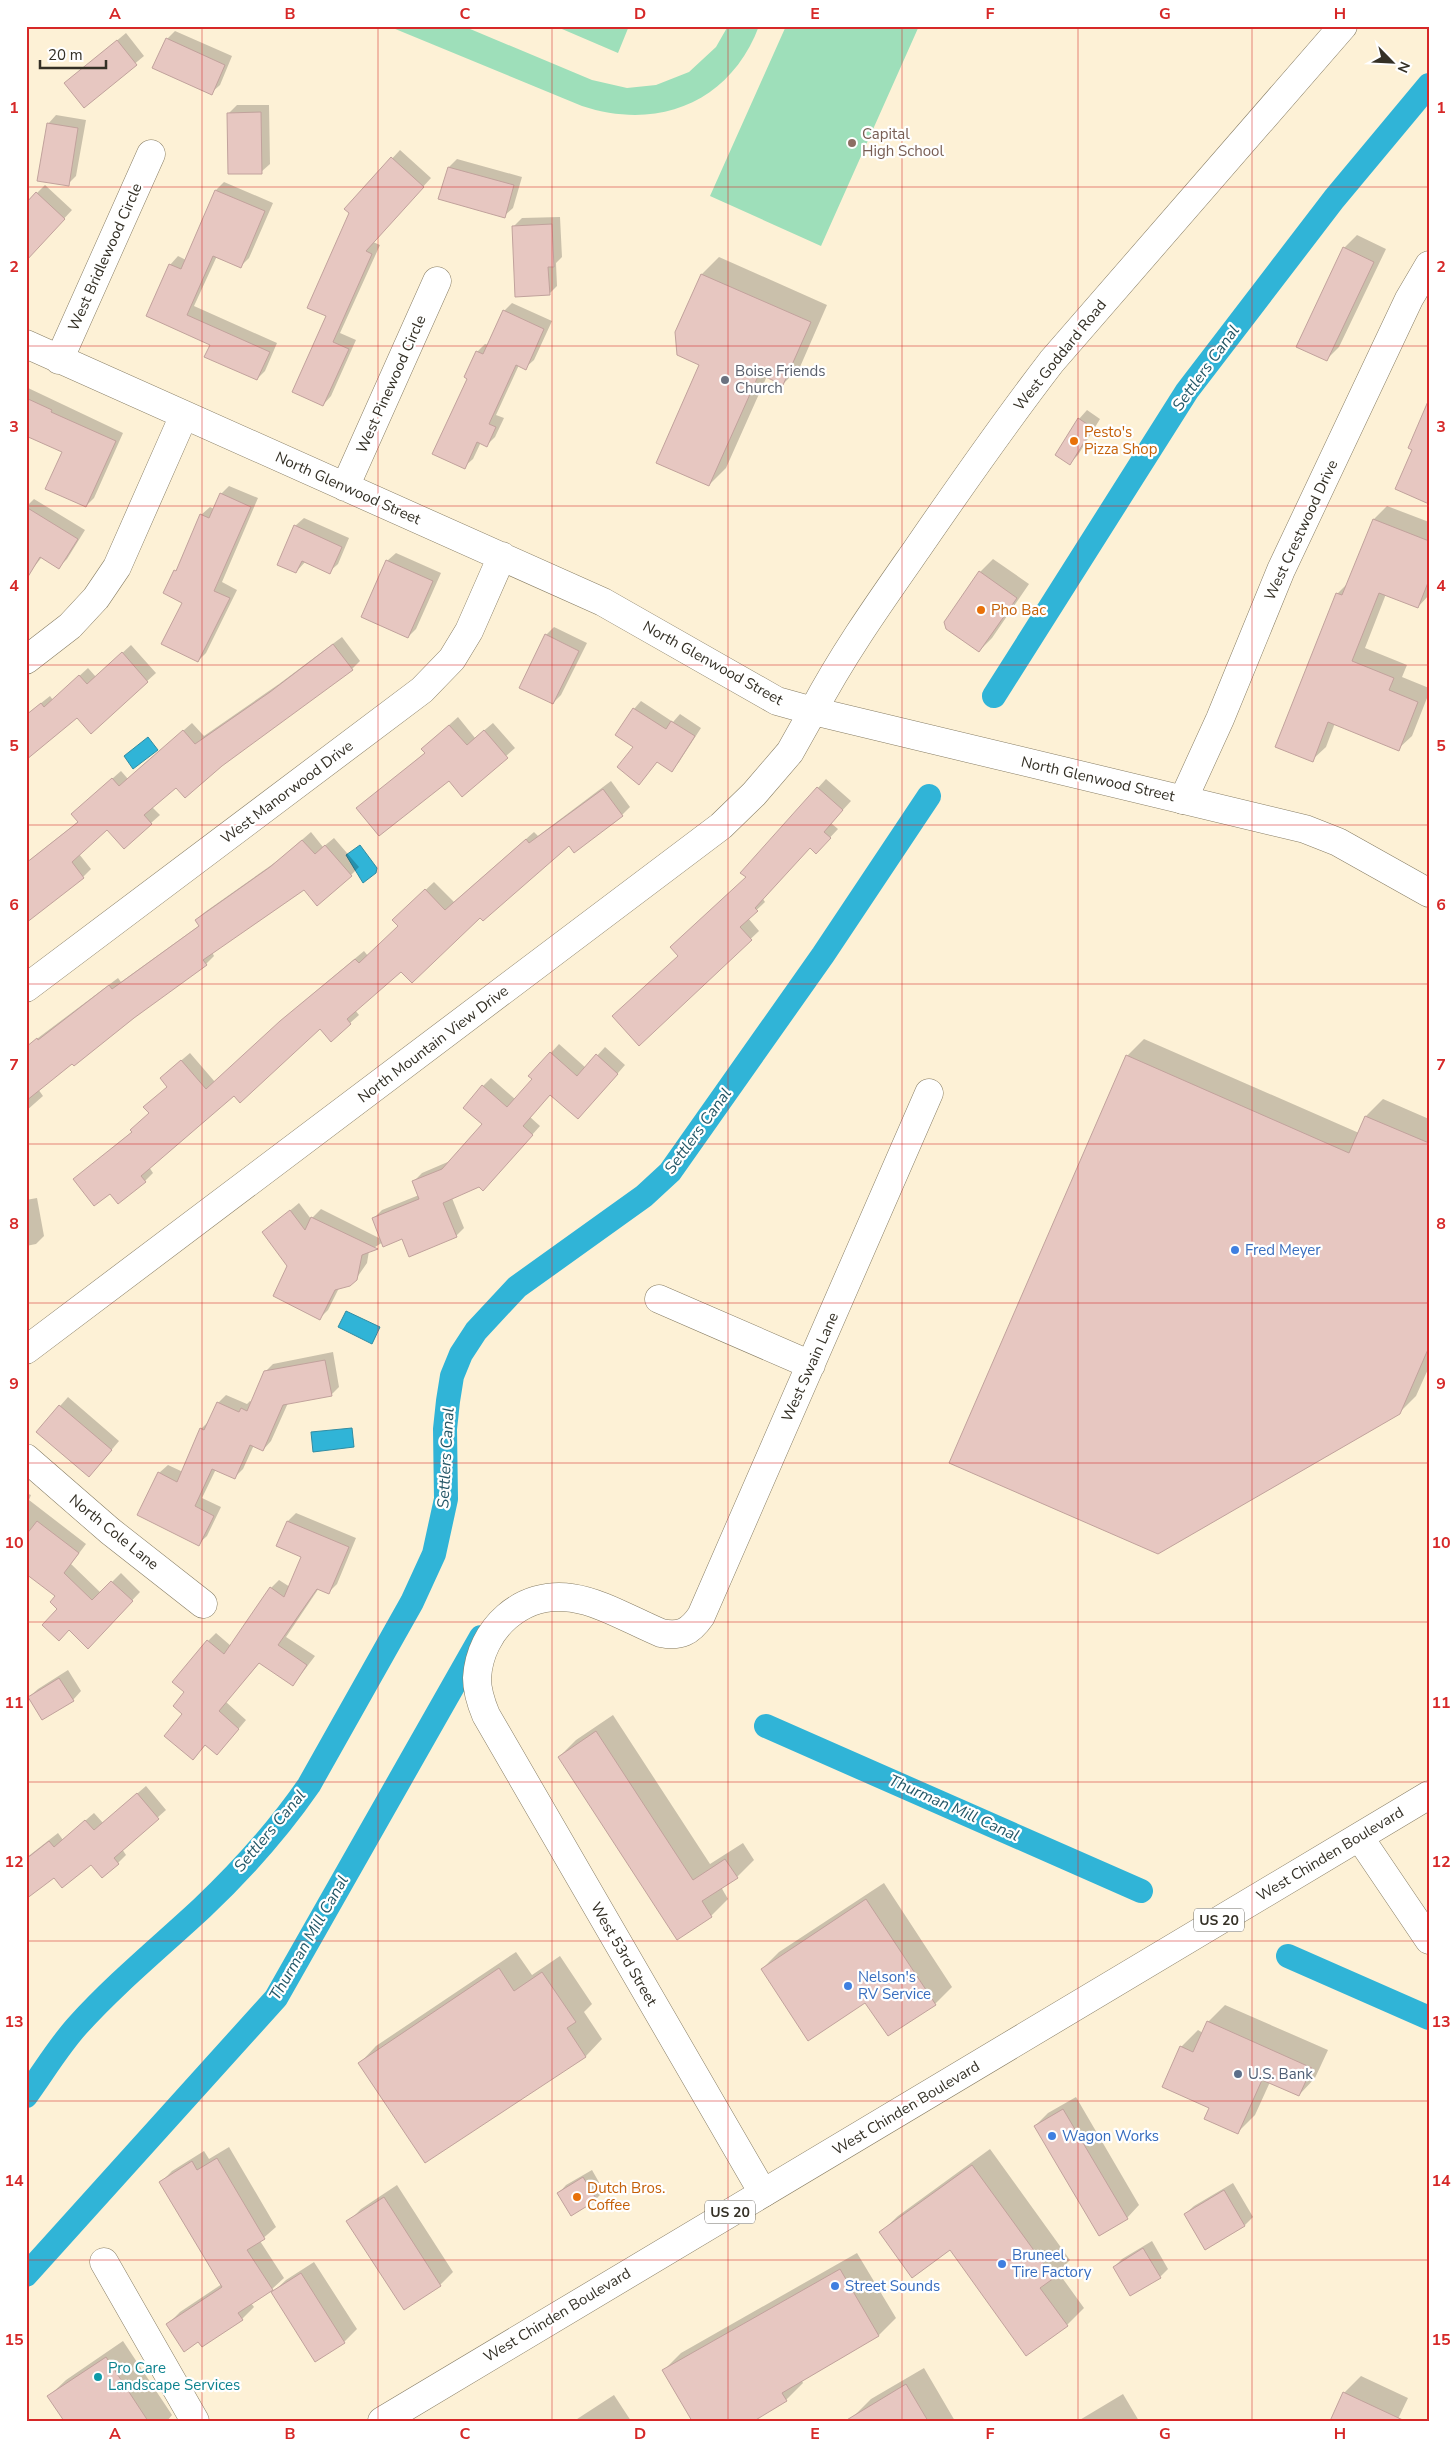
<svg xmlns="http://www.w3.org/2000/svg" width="1455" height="2447" font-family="'Nunito Sans',sans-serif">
  <rect width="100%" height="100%" fill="#fdf1d6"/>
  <!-- green -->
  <path fill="#9edfba" d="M388 26H463L592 80 627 88 656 85 689 72 716 47 728 26H759C730 103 658 131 582 106Z
    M555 26H629L618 53Z
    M786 26H919L821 246 710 196Z"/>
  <!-- water -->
  <path fill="#30b4d7" stroke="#318ca2" d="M148 737 158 750 133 769 124 756Z
    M360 845 377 868 376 873 363 883 346 855Z
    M346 1311 380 1327 372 1344 338 1327Z
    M352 1428 354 1447 313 1452 311 1432Z"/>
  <!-- shadow -->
  <path fill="#0003" d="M175 31 232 56 220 85 211 93 167 39Z
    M126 33 144 56 84 106 66 83Z
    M237 105H269L270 164 261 172 229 113Z
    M56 115 86 120 76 176 68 184 48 124Z
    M400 150 431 178 373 242 380 245 340 333 356 340 331 396 323 405 351 213 346 209Z
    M457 159 522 177 513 208 504 216 449 167Z
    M224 182 273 203 249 258 241 266 217 256 194 306 277 343 265 371 257 379 211 344 147 316 170 265 178 256 186 260 216 190Z
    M45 185 72 210 26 260 37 193Z
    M560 217 562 257 556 263 557 286 549 294 514 226 522 218Z
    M1357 235 1386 249 1339 347 1326 360 1344 248Z
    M719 257 827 305 800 367 783 384 767 376 726 468 709 485 701 365 676 333 702 274Z
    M512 303 552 321 534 360 525 368 519 365 496 415 504 418 495 437 487 445 481 442 473 459 464 467 469 378 477 352 485 344 488 345 504 311Z
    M26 387 123 433 94 498 86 506 64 451 26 434Z
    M1087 410 1100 419 1078 455 1070 463 1056 455 1079 419Z
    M229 486 258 498 222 582 237 590 206 653 198 661 175 571 179 567 201 515 210 507 214 509 221 494Z
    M34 499 85 530 67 559 59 567 42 557 29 573 26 507Z
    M1387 506 1429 522V595L1418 607 1386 594 1365 648 1407 665 1402 677 1429 688V693L1412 736 1398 749 1335 723 1326 747 1312 760 1337 594 1349 582 1374 519Z
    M304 518 349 538 338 564 329 572 305 562 296 572 295 526Z
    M396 553 441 573 416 629 408 637 387 561Z
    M993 559 1029 584 992 638 979 651 945 622 980 572Z
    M554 627 587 643 561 695 553 703 546 635Z
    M342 637 360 661 352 669 176 786 152 807 160 815 151 823 107 828 79 854 91 869 83 877 26 863 79 821 81 806 121 771 128 779 192 723 204 736 279 684Z
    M131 645 156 673 91 732 77 716 26 715 50 696 53 700 88 668 96 677Z
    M641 701 673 722 680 714 701 728 679 762 672 770 658 761 639 783 634 709Z
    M458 717 475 738 493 723 515 748 462 795 449 779 358 808 426 752 431 741Z
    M826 779 851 801 831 823 838 829 824 844 810 847 763 899 765 902 748 918 759 931 639 1044 680 956 747 877 742 872Z
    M611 781 630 807 622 815 569 844 480 916 401 970 355 1010 359 1015 331 1040 321 1027 234 1094 149 1167 153 1173 145 1181 110 1192 75 1179 133 1131 150 1113 168 1086 170 1070 190 1053 215 1082 290 1013 364 951 368 956 399 926 402 912 434 882 454 902 534 832 538 836Z
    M311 832 323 847 334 838 359 867 351 875 304 888 212 952 214 956 206 964 38 1089 43 1096 26 1111V1047L118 978 121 982 200 925 196 920 205 912 280 859Z
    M1144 1039 1359 1133 1366 1116 1383 1099 1429 1119V1367L1416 1396 1399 1413 1127 1056Z
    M559 1044 586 1068 605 1047 625 1065 586 1110 551 1094 530 1117 540 1126 491 1181 452 1198 464 1228 456 1236 402 1238 383 1242 369 1251 367 1263 358 1276 350 1285 339 1288 328 1310 320 1318 289 1266 263 1233 299 1203 311 1219 321 1209 381 1239 373 1219 382 1210 419 1195 413 1182 422 1173 450 1161 483 1124V1086L491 1078 515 1099 533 1079 530 1076Z
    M37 1198 44 1236 36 1244 26 1246V1200Z
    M333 1352 339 1387 331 1395 288 1403 271 1441 263 1450 254 1445 243 1469 235 1477 216 1469 202 1498 221 1507 207 1536 198 1544 159 1473 168 1465 183 1472 201 1429 210 1420 218 1403 226 1395 247 1404 250 1401 252 1402 265 1372 273 1364Z
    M68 1397 119 1441 97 1467 38 1431Z
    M26 1493 31 1495 29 1500 86 1544 71 1564 101 1593 121 1573 140 1592 88 1647 69 1629 59 1609 57 1596 26 1572Z
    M296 1513 356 1538 337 1584 329 1592 319 1588 286 1637 315 1656 293 1685 260 1662 226 1702 246 1720 225 1745 206 1744 201 1750 184 1713 186 1692 208 1641 216 1633 231 1646 271 1588 279 1580 290 1587 303 1556 278 1545 288 1521Z
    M68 1670 81 1691 73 1700 29 1697 38 1689Z
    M613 1715 710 1864 743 1843 754 1860 737 1877 721 1887 728 1899 711 1916 559 1757 576 1740Z
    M146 1786 166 1810 122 1849 126 1855 118 1863 103 1877 91 1863 54 1876 26 1898V1858L58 1833 63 1840 94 1813 103 1823Z
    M884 1883 952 1987 935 2004 866 2001 762 1969 779 1952Z
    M516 1952 532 1975 560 1956 592 2004 584 2012 602 2039 586 2056 425 2161 360 2063 376 2046Z
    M1225 2005 1328 2050 1315 2078 1299 2095 1270 2082 1255 2115 1238 2132 1211 2107 1181 2047 1198 2030 1203 2033 1208 2022Z
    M1076 2097 1139 2205 1127 2218 1035 2126 1048 2113Z
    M229 2147 276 2227 260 2241 284 2278 272 2289 251 2303 254 2307 242 2319 199 2341 168 2324 180 2312 222 2284 160 2183 172 2171 204 2151 209 2159Z
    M990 2149 1070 2260 1058 2272 1084 2308 1067 2325 951 2249 881 2232 898 2216Z
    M592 2170 604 2191 596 2199 558 2194 566 2185Z
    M1233 2183 1253 2217 1245 2225 1185 2214 1194 2206Z
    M397 2185 453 2272 440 2285 404 2309 348 2222 361 2209Z
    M1152 2241 1168 2269 1160 2277 1114 2267 1122 2259Z
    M857 2253 896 2318 879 2335 802 2381 803 2383 786 2400 664 2370 681 2353Z
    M314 2262 357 2329 344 2342 273 2292 286 2280Z
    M123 2341 172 2415 167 2421H65L49 2396 66 2380Z
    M924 2368 955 2421H857L854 2416 871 2399Z
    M1361 2376 1408 2398 1397 2421 1344 2393Z
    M1123 2394 1139 2421H1078Z
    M614 2395 631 2421H574Z"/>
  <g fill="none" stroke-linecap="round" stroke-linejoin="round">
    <!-- canal -->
    <path stroke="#30b4d7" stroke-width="24" d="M994 696 1187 391 1334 199 1429 85
      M766 1726 1141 1891
      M1288 1956 1429 2018
      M26 2096C43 2073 58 2047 78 2025 116 1983 160 1947 202 1908 241 1871 278 1830 309 1785L412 1602 434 1554 446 1499 445 1429 448 1401 452 1376 461 1354 476 1331 517 1287 644 1196 670 1172 823 955 929 796
      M26 2275 276 1998 481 1637"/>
  </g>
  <!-- building -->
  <path fill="#e7c7c1" stroke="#c1a29c" d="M166 38 225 65 212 95 152 68Z
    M117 40 137 65 84 108 64 83Z
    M261 112 262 174H228L227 113Z
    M47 123 78 128 69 186 37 181Z
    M391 157 424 187 366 251 372 254 333 342 349 349 323 406 292 392 326 316 307 308 349 213 344 209Z
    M448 167 514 185 505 218 438 199Z
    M215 190 265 211 241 268 213 256 187 315 270 352 257 380 204 357 210 345 146 316 169 264 181 269Z
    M36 192 65 219 26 261V203Z
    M552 224 554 267H548L550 295 515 297 512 226Z
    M1343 247 1374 262 1327 361 1296 347Z
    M701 274 811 322 783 385 759 374 709 486 656 463 699 365 677 355 675 332Z
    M503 310 544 329 526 370 516 365 489 424 496 427 487 447 477 442 465 469 432 454 467 379 464 377 476 351 483 354Z
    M26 398 52 410 51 412 116 441 86 507 45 489 62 452 26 436Z
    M1429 399V504L1395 489 1412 450 1408 448Z
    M1078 418 1093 428 1070 465 1055 455Z
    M220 493 251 507 214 591 230 598 198 662 161 644 182 603 163 593 174 570 176 571 200 514 209 518Z
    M26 507 78 539 59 569 40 557 26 580Z
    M1373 519 1429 541V580L1418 608 1379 593 1352 661 1394 678 1389 690 1418 702 1399 751 1328 722 1313 762 1275 747 1336 593 1342 595Z
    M294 525 342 547 330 574 302 561 296 573 277 565Z
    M386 560 433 581 408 638 361 617Z
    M979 571 1017 598 979 652 946 629 944 622Z
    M545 634 579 651 553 704 519 688Z
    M333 644 353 670 222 766 185 798 176 788 144 815 152 824 124 849 107 830 72 862 84 878 26 923V863L78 822 71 814 112 778 119 786 183 730 195 744 270 692Z
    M122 652 148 682 91 734 77 718 26 760V715L41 703 44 707 79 675 87 684Z
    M633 708 666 729 671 721 695 736 672 772 657 762 639 785 617 767 633 747 615 735Z
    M449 725 467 745 484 730 508 758 462 797 449 781 379 836 356 808 425 753 421 749Z
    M817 787 843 810 824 832 831 838 816 854 810 848 755 908 758 911 740 927 752 940 639 1046 612 1016 678 956 670 947 746 877 740 873Z
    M603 789 623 816 574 853 569 846 483 921 480 918 412 983 401 972 347 1019 351 1024 331 1042 320 1029 240 1103 234 1096 141 1176 146 1182 118 1204 110 1194 94 1206 73 1179 132 1132 130 1130 149 1113 143 1107 167 1087 160 1078 181 1060 206 1089 280 1021 355 959 359 963 398 926 392 920 425 889 445 910 526 839 529 843Z
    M302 840 315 854 325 845 352 876 317 906 304 890 203 960 207 965 134 1018 74 1066 72 1064 26 1101V1047L37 1038 38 1040 109 985 112 989 199 926 195 920 270 867Z
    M550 1052 577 1076 596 1054 618 1074 578 1119 550 1095 523 1126 533 1135 483 1191 479 1187 443 1203 457 1237 409 1257 402 1239 383 1247 372 1218 419 1199 412 1181 442 1169 482 1124 463 1108 482 1085 507 1107 532 1079 528 1076Z
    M1126 1055 1349 1153 1365 1116 1429 1143V1347L1400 1414 1158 1554 949 1463Z
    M290 1210 305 1230 311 1217 378 1249 362 1255 357 1280 350 1286 335 1290 320 1320 273 1296 287 1266 262 1232Z
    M325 1360 332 1396 283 1405 263 1451 250 1445 235 1479 212 1469 195 1506 214 1516 199 1546 137 1515 158 1472 177 1482 200 1428 204 1430 217 1402 239 1412 241 1408 247 1411 264 1371Z
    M59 1405 112 1450 89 1477 36 1432Z
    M37 1521 79 1553 64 1573 92 1600 111 1581 133 1601 88 1649 69 1630 59 1641 42 1625 57 1609 50 1602 55 1596 26 1574V1535Z
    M287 1521 349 1547 329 1594 317 1589 278 1645 307 1665 293 1686 259 1663 219 1711 239 1729 217 1755 205 1745 193 1760 164 1736 182 1714 173 1706 184 1692 172 1682 207 1640 224 1654 270 1587 284 1597 301 1557 276 1546Z
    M59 1678 74 1701 42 1720 28 1697Z
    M596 1731 693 1880 725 1859 738 1878 702 1901 712 1917 677 1940 558 1757Z
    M137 1793 159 1819 114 1858 119 1864 102 1878 91 1865 62 1888 54 1878 26 1899V1859L49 1841 54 1847 85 1820 94 1830Z
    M866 1899 936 2005 888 2036 865 2003 808 2041 761 1969Z
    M499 1968 514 1991 542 1972 576 2022 567 2028 586 2057 425 2163 358 2063Z
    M1207 2021 1312 2068 1299 2096 1262 2080 1238 2134 1204 2119 1209 2108 1162 2087 1180 2046 1193 2052Z
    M1063 2109 1128 2219 1099 2236 1034 2126Z
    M217 2158 265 2239 247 2250 273 2290 238 2313 243 2320 202 2347 198 2342 184 2352 166 2324 222 2287 159 2182 192 2161 197 2170Z
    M972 2165 1054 2278 1040 2288 1068 2326 1026 2356 950 2250 912 2278 879 2232Z
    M583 2177 597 2200 571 2216 557 2193Z
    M1224 2190 1245 2226 1205 2250 1184 2214Z
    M384 2197 441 2286 404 2310 346 2221Z
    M1143 2248 1161 2278 1130 2296 1113 2267Z
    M840 2269 879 2336 782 2393 787 2401 754 2421H692L662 2370Z
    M301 2273 345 2343 315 2362 271 2292Z
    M106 2357 148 2421H64L47 2396Z
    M906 2384 928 2421H845Z
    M1343 2392 1405 2421H1330Z"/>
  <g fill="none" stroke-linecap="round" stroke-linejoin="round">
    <defs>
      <path id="minor" d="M26 344 603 602 777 701 813 711C843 654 880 602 917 549 961 485 1005 422 1052 361L1343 26
        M59 360 151 154
        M345 487 437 281
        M26 660 70 626 96 598 117 567 184 415
        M1183 800 1220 719 1281 570 1409 299 1429 265
        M26 988 422 690 452 659 469 631 502 556
        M659 1299 811 1365
        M26 1458 110 1531 203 1604
        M1360 1838 1429 1940
        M763 2193 486 1715C481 1703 477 1691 477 1678 480 1629 522 1590 572 1598 601 1602 634 1622 661 1633 680 1637 690 1632 701 1616L929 1093
        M104 2262 195 2421"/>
      <path id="major" d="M26 1350 721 826 754 794 790 752 813 711 1305 829 1338 842 1429 893
        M382 2421 1429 1795"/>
    </defs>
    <!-- minor casing -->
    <use href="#minor" stroke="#877d64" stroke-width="29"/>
    <!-- major casing -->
    <use href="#major" stroke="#877d64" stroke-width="29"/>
    <!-- minor -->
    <use href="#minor" stroke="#fff" stroke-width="28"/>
    <!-- major -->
    <use href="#major" stroke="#fff" stroke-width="28"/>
  </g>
  <!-- grid -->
  <path fill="none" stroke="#d62828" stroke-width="1" stroke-opacity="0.55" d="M202 26V2421M378 26V2421M552 26V2421M728 26V2421M902 26V2421M1078 26V2421M1252 26V2421M26 187H1429M26 346H1429M26 506H1429M26 665H1429M26 825H1429M26 984H1429M26 1144H1429M26 1303H1429M26 1463H1429M26 1622H1429M26 1782H1429M26 1941H1429M26 2101H1429M26 2260H1429"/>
  <!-- markers -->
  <circle fill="#8d6e63" stroke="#fff" stroke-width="2" cx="852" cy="143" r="5"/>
  <circle fill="#6b7280" stroke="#fff" stroke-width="2" cx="725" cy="380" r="5"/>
  <g fill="#e8710a" stroke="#fff" stroke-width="2">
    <circle cx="1074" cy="441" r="5"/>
    <circle cx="981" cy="610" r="5"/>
    <circle cx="577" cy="2197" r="5"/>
  </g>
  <g fill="#3f7fe0" stroke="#fff" stroke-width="2">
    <circle cx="1235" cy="1250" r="5"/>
    <circle cx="848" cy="1986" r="5"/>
    <circle cx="1052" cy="2136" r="5"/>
    <circle cx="1002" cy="2264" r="5"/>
    <circle cx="835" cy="2286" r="5"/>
  </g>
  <circle fill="#5c6f8a" stroke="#fff" stroke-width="2" cx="1238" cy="2074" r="5"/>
  <circle fill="#0f9aa8" stroke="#fff" stroke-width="2" cx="98" cy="2377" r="5"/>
  <g text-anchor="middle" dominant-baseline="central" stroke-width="4.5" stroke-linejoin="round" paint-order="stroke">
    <!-- shield labels -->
    <g fill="#fff" stroke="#716e67" stroke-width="1">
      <rect x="1194" y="1908.5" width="50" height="23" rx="4"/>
      <rect x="705" y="2200.5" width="50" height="23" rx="4"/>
    </g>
    <g font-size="14" font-weight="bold" fill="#343026">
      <text x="1219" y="1920">US 20</text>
      <text x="730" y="2212">US 20</text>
    </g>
    <!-- education labels -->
    <g font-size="15" fill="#785e54" stroke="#fff" text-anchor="start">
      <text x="862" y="134">Capital<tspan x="862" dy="17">High School</tspan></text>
    </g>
    <!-- street labels -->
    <g font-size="15" fill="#343026" stroke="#fff">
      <text transform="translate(105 257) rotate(-66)">West Bridlewood Circle</text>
      <text transform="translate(1060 355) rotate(-51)">West Goddard Road</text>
      <text transform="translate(391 384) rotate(-66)">West Pinewood Circle</text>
      <text transform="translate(348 488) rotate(24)">North Glenwood Street</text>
      <text transform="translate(1301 530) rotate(-65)">West Crestwood Drive</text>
      <text transform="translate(713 663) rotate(29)">North Glenwood Street</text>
      <text transform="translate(1098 779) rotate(13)">North Glenwood Street</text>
      <text transform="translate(287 792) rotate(-37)">West Manorwood Drive</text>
      <text transform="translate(433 1044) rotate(-37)">North Mountain View Drive</text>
      <text transform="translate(810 1367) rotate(-66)">West Swain Lane</text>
      <text transform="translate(114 1532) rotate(39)">North Cole Lane</text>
      <text transform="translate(1330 1854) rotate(-31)">West Chinden Boulevard</text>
      <text transform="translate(624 1954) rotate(60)">West 53rd Street</text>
      <text transform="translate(906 2108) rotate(-31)">West Chinden Boulevard</text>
      <text transform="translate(557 2315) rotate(-31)">West Chinden Boulevard</text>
    </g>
    <!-- worship labels -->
    <g font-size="15" fill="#5b616d" stroke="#fff" text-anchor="start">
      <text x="735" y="371">Boise Friends<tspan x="735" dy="17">Church</tspan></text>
    </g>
    <!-- food labels -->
    <g font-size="15" fill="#c56008" stroke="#fff" text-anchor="start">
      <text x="1084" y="432">Pesto's<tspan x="1084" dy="17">Pizza Shop</tspan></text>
      <text x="991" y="610">Pho Bac</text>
      <text x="587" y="2188">Dutch Bros.<tspan x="587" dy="17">Coffee</tspan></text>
    </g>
    <!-- shop labels -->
    <g font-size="15" fill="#366cbe" stroke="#fff" text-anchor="start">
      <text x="1245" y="1250">Fred Meyer</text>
      <text x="858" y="1977">Nelson's<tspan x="858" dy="17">RV Service</tspan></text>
      <text x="1062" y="2136">Wagon Works</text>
      <text x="1012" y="2255">Bruneel<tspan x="1012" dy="17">Tire Factory</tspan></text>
      <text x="845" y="2286">Street Sounds</text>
    </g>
    <!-- service labels -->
    <g font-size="15" fill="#4e5e75" stroke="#fff" text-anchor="start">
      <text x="1248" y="2074">U.S. Bank</text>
    </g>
    <!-- culture labels -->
    <g font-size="15" fill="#0d838f" stroke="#fff" text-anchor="start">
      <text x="108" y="2368">Pro Care<tspan x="108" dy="17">Landscape Services</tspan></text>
    </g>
    <!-- water labels -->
    <g font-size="16" font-style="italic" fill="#255868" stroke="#fff">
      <text transform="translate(1206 368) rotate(-54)">Settlers Canal</text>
      <text transform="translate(698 1131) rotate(-54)">Settlers Canal</text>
      <text transform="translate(446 1458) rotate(-87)">Settlers Canal</text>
      <text transform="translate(954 1808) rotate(24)">Thurman Mill Canal</text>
      <text transform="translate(270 1831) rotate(-50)">Settlers Canal</text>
      <text transform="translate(309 1938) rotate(-60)">Thurman Mill Canal</text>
    </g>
  </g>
  <!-- border -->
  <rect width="1455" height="2447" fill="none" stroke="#ffffff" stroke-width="55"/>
  <!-- north arrow -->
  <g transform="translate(1392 62) rotate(114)" stroke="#ffffff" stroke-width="4" paint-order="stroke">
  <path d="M0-4L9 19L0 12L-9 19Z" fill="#343026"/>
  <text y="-8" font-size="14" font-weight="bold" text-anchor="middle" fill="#343026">N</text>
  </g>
  <!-- scale -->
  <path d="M40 60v8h66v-8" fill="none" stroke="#343026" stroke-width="2.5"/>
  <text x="48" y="60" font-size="15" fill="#343026" stroke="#ffffff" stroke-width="4" paint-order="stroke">20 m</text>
  <rect x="28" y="28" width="1400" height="2392" fill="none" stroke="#d62828" stroke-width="2"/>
  <g font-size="16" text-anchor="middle" font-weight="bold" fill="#d62828">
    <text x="115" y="19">A</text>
    <text x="290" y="19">B</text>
    <text x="465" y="19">C</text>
    <text x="640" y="19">D</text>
    <text x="815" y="19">E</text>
    <text x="990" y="19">F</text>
    <text x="1165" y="19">G</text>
    <text x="1340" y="19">H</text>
    <text x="14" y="113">1</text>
    <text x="1441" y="113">1</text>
    <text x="14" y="272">2</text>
    <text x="1441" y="272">2</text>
    <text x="14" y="432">3</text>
    <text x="1441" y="432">3</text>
    <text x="14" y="591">4</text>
    <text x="1441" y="591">4</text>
    <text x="14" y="751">5</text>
    <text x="1441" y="751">5</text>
    <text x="14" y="910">6</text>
    <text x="1441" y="910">6</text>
    <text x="14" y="1070">7</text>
    <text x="1441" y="1070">7</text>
    <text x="14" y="1229">8</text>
    <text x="1441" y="1229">8</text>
    <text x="14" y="1389">9</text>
    <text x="1441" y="1389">9</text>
    <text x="14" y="1548">10</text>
    <text x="1441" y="1548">10</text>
    <text x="14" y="1708">11</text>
    <text x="1441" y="1708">11</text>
    <text x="14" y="1867">12</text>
    <text x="1441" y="1867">12</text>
    <text x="14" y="2027">13</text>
    <text x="1441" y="2027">13</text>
    <text x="14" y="2186">14</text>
    <text x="1441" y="2186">14</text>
    <text x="14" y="2345">15</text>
    <text x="1441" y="2345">15</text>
    <text x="115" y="2439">A</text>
    <text x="290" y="2439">B</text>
    <text x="465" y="2439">C</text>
    <text x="640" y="2439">D</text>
    <text x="815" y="2439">E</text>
    <text x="990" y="2439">F</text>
    <text x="1165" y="2439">G</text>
    <text x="1340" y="2439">H</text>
  </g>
</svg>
